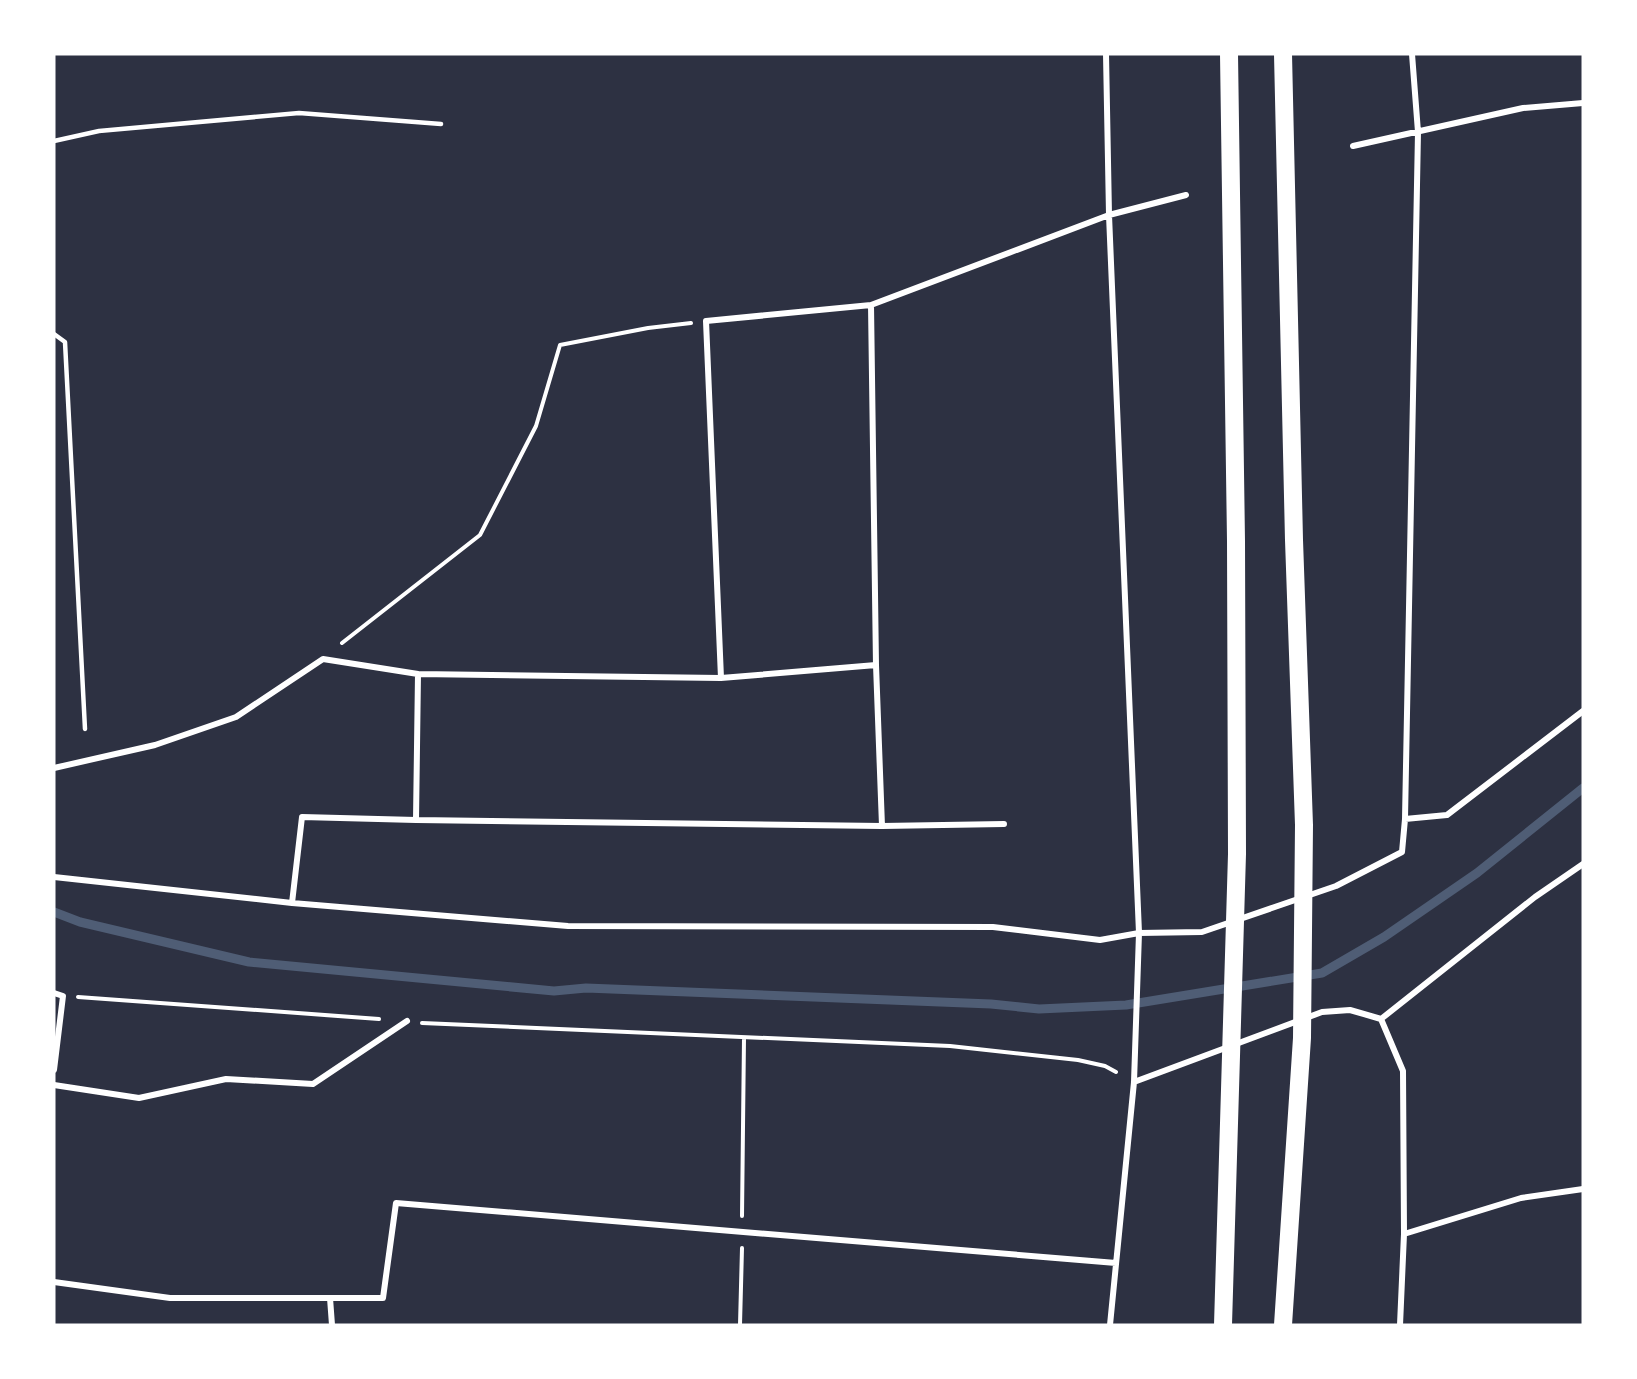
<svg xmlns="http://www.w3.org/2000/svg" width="1637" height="1379" font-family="'Open Sans',sans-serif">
  <rect width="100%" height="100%" fill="#2d3142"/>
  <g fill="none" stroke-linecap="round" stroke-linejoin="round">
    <!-- stream -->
    <path stroke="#4f5d75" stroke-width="9" d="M54 912 80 922 249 962 554 991 586 988 991 1004 1039 1009 1126 1005 1322 973 1384 937 1477 873 1583 788"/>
    <!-- path -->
    <path stroke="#fff" stroke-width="4" d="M342 643 480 535 536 426 560 345 648 328 691 323
      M78 997 379 1019
      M422 1023 950 1046 1078 1060 1105 1066 1116 1072
      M742 1216 744 1038
      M740 1325 742 1248"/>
    <!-- service -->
    <path stroke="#fff" stroke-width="4.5" d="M54 141 99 131 299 113 441 124
      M54 334 65 342 85 729"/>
    <!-- minor -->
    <path stroke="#fff" stroke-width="6" d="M1106 54 1109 215 1139 933 1134 1082 1110 1325
      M1412 54 1418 132 1405 819 1447 815 1583 711
      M1353 146 1523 108 1583 103
      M871 305 876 665 882 826 416 820 418 674 721 678 876 665
      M721 678 706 321 871 305 1109 215 1186 195
      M54 768 155 745 236 717 323 659 418 674
      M882 826 1004 824
      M54 877 292 903 568 926 993 927 1100 940 1139 933 1202 932 1336 886 1402 852 1405 819
      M292 903 302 817 416 820
      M54 993 63 996 54 1070
      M1381 1019 1535 897 1583 864
      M1134 1082 1322 1012 1350 1010 1381 1019 1403 1071 1404 1234 1400 1325
      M54 1085 139 1098 226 1079 313 1084 407 1021
      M1404 1234 1521 1198 1583 1189
      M54 1282 170 1298H383L396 1203 1116 1263
      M330 1298 332 1325"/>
    <!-- motorway -->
    <path stroke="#fff" stroke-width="18" d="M1283 54 1294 540 1304 825 1302 1038 1283 1325
      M1223 1325 1237 854 1236 541 1229 54"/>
  </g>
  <!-- border -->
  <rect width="1637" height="1379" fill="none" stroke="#ffffff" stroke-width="111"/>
</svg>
